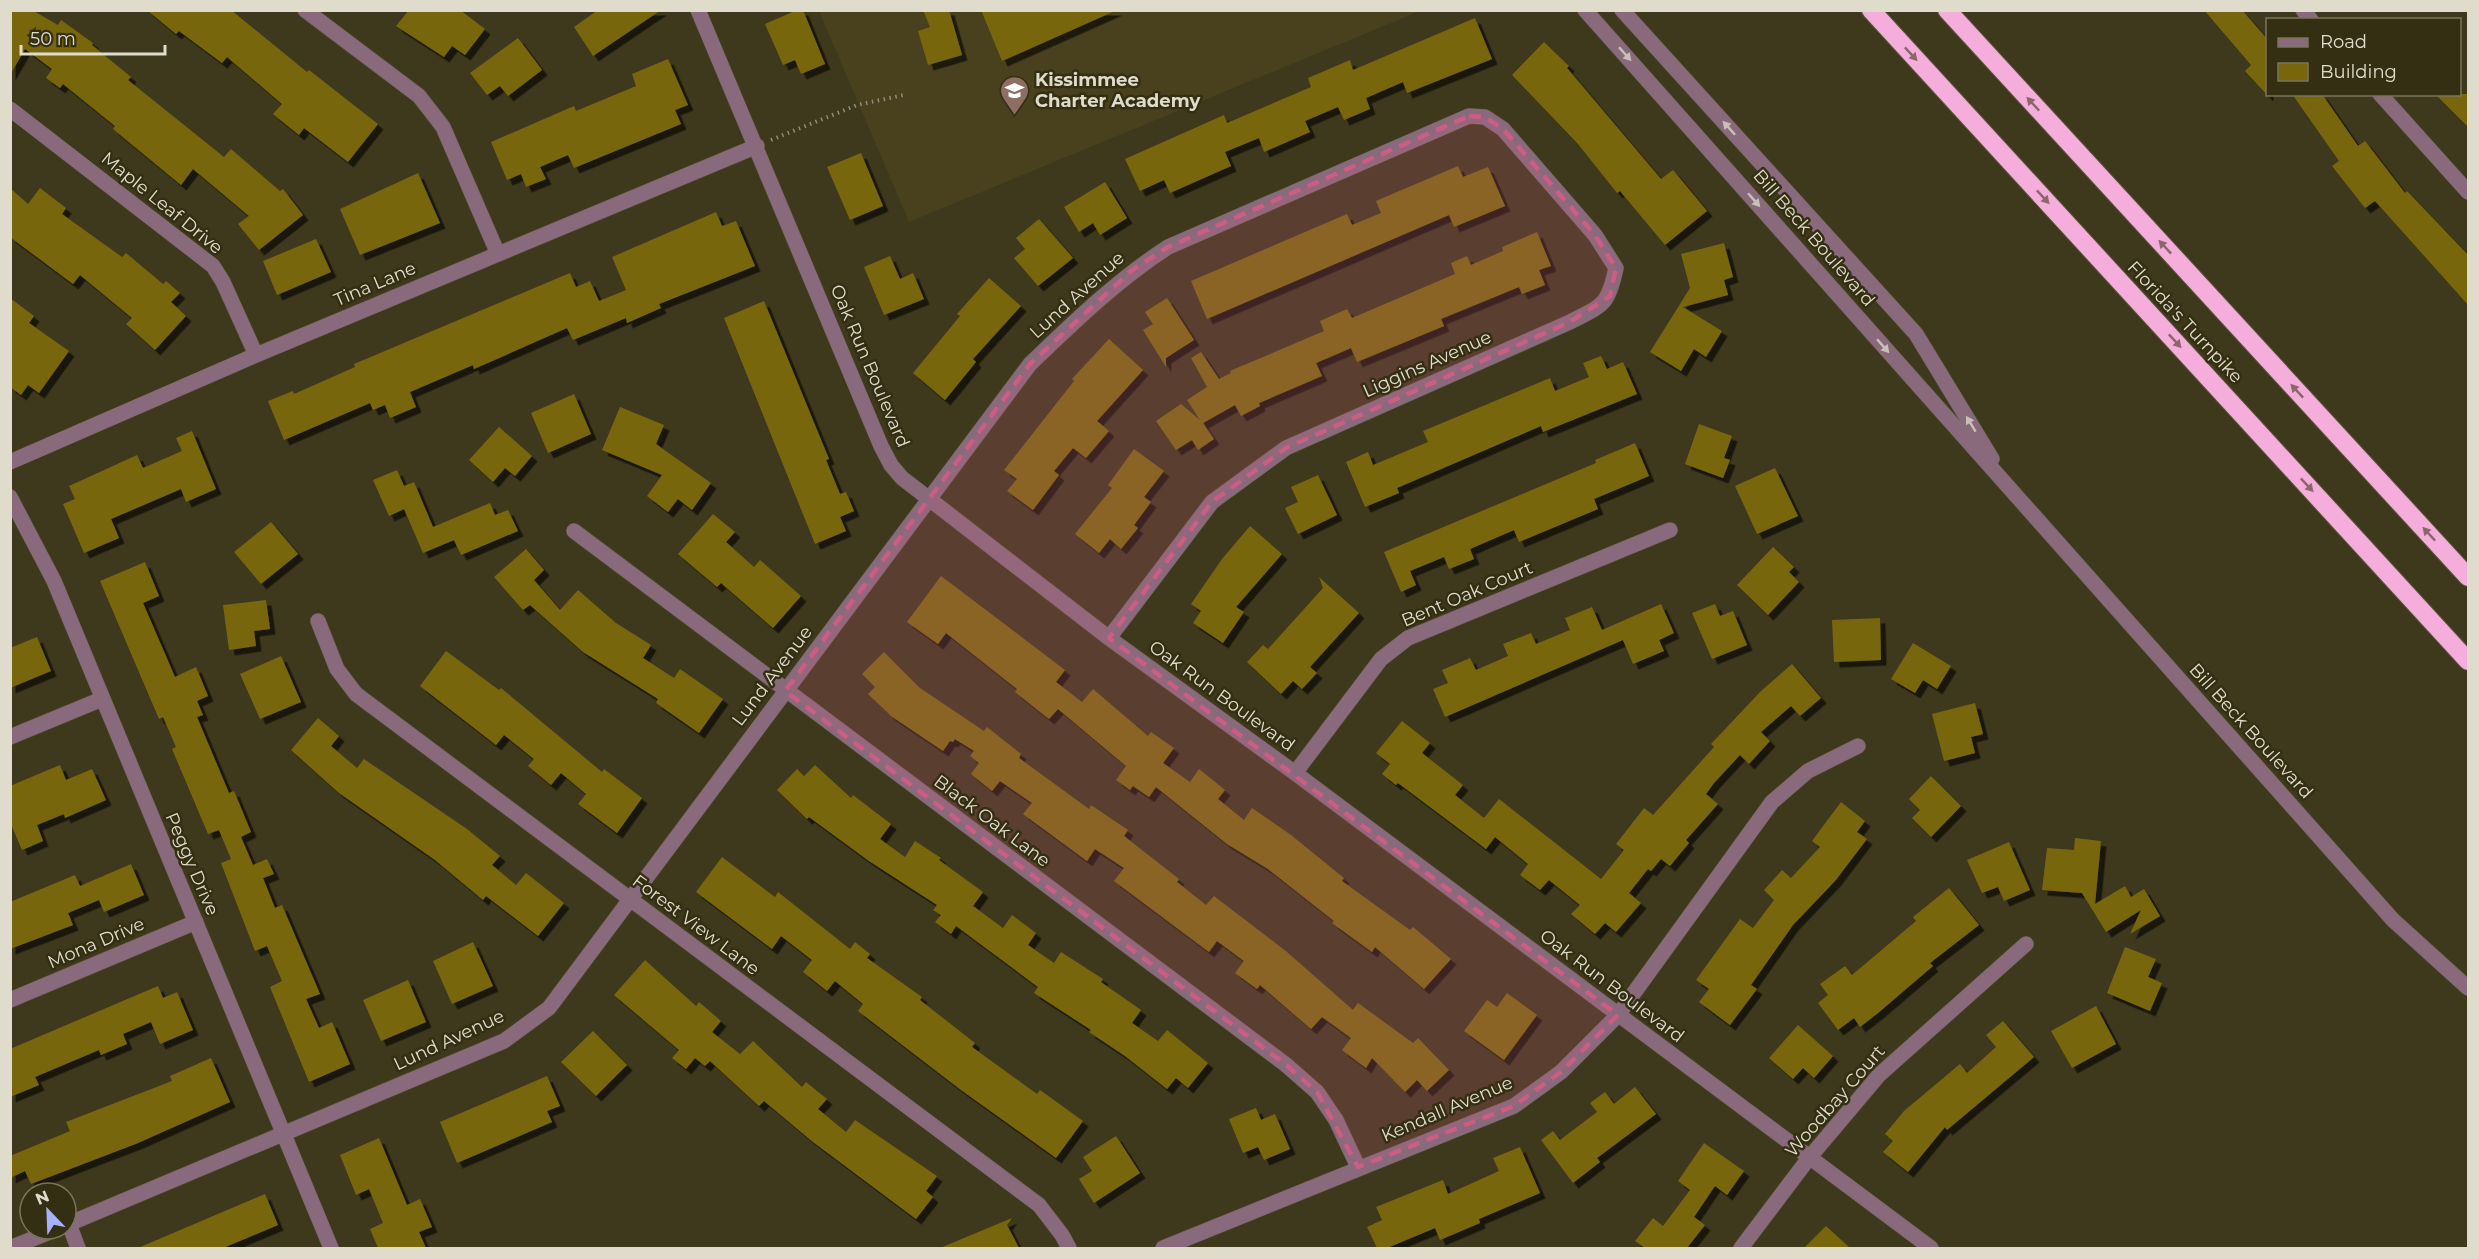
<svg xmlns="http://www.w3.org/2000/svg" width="2479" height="1259" font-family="Montserrat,sans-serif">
  <defs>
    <filter id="shadow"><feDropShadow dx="5.5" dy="5.5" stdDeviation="0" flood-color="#0009"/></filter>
  </defs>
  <rect width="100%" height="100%" fill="#3e381c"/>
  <!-- built -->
  <path fill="#49401d" d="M819 11H1420L909 222Z"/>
  <!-- building -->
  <path fill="#78660d" filter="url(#shadow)" d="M10 10H32L58 25 61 20 93 43 92 45 131 77 128 80 224 157 231 149 280 191 283 189 303 215 259 250 238 224 249 216 193 169 181 185 113 129 115 126 63 84 60 88 46 78 52 69 25 49 10 75Z
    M147 10H231L307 72 309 70 378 124 348 162 304 128 299 135 273 114 282 104 227 57 222 63 179 31 176 34Z
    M409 10H460L485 29 465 55 452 46 444 57 396 26Z
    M598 10H661L593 56 574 27Z
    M797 10H803L825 64 801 74 795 60 783 65 765 24Z
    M923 10H949L962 55 928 65 918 31 930 27Z
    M981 10H1117L1002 61Z
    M2204 10H2242L2268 40V96L2245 71 2251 65Z
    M1475 18 1492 59 1407 93 1403 82 1366 98 1370 109 1344 120 1338 107 1305 121 1310 132 1264 152 1259 138 1225 152 1231 166 1170 193 1164 180 1140 191 1125 159 1224 115 1227 123 1311 87 1308 78 1350 60 1353 70Z
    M518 38 542 70 508 96 500 86 487 95 470 73Z
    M1544 42 1569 66 1567 68 1661 179 1673 170 1707 211 1665 245 1620 191 1617 193 1578 144 1512 75Z
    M668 59 688 105 675 110 681 124 574 168 568 155 540 167 546 179 526 187 521 174 507 180 491 142 574 106 576 111 636 86 632 74Z
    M2292 94H2322L2358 146 2365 141 2405 193 2407 191 2469 256V306L2375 201 2365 208 2332 166 2339 161Z
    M2435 94H2469V128Z
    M861 153 883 206 850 220 827 167Z
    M1458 166 1463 177 1488 167 1505 206 1454 227 1449 215 1207 319 1191 281 1347 214 1352 225 1381 213 1376 201Z
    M418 173 440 223 360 255 340 209Z
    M1105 182 1127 218 1100 235 1093 223 1079 232 1064 207Z
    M10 188 28 204 40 188 66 208 62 214 122 257 126 253 163 284 166 281 180 293 171 302 186 316 155 350 126 324 132 318 80 275 73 284 10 237Z
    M716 212 722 226 736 221 755 266 659 304 661 308 627 323 626 318 573 340 567 328 474 369 473 365 410 392 416 407 390 418 385 405 373 410 370 403 284 440 268 401 293 391 294 394 355 367 354 364 570 273 576 287 590 281 599 301 626 290 612 257Z
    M1039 219 1073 258 1038 286 1014 258 1025 249 1016 238Z
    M1537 232 1551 266 1539 270 1545 285 1522 294 1519 287 1441 319 1444 326 1357 362 1351 348 1316 363 1322 376 1259 403 1260 406 1241 416 1235 405 1203 423 1214 439 1198 450 1192 440 1176 450 1156 421 1181 404 1200 420 1187 400 1207 387 1191 358 1201 352 1219 379 1231 373 1230 371 1324 331 1320 321 1347 309 1352 318 1455 274 1451 263 1467 256 1471 265 1503 251 1502 247Z
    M316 239 331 272 277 295 263 261Z
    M1724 243 1733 277 1724 280 1728 295 1683 307 1722 331 1706 357 1694 349 1681 371 1650 352 1690 288 1681 254Z
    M890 256 900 279 913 273 924 299 884 315 864 267Z
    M989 278 1021 306 973 359 976 362 945 400 913 373 960 316 957 314Z
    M10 298 34 316 29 323 69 351 39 393 28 385 21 395 10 387Z
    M1167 298 1194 340 1166 358V367L1143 330 1153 324 1145 312Z
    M764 301 829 459 826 460 840 494 846 492 854 511 840 517 846 531 815 544 724 318Z
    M1109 339 1143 370 1097 421 1109 431 1086 458 1073 448 1054 471 1059 475 1033 510 1007 491 1017 479 1004 470 1074 381 1072 379Z
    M1601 356 1607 369 1623 362 1637 394 1543 432 1541 426 1397 488 1399 493 1365 507 1346 462 1368 452 1373 465 1385 460 1428 442 1423 431 1550 378 1555 391 1589 377 1583 363Z
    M574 394 591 434 548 453 531 413Z
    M620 407 664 425 656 444 711 483 692 510 678 499 668 512 647 496 662 475 602 450Z
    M1699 424 1732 436 1724 458 1730 460 1723 478 1685 464Z
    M499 427 532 456 515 476 505 468 493 482 469 460Z
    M192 431 216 489 186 502 181 489 111 519 119 538 84 553 63 504 75 499 69 486 137 455 143 468 182 451 176 438Z
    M1635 443 1649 476 1594 499 1598 509 1519 542 1514 530 1470 549 1474 559 1449 569 1444 557 1410 571 1416 585 1401 592 1384 552 1596 463 1595 460Z
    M1134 449 1164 471 1144 497 1151 502 1134 525 1138 528 1121 549 1110 539 1099 553 1075 534 1112 488 1108 485Z
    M1775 468 1798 516 1757 534 1735 486Z
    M397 470 404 486 414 482 433 527 490 503 495 515 508 510 518 531 461 555 454 540 423 553 404 509 389 516 373 480Z
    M1318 475 1337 515 1298 534 1285 508 1298 502 1291 487Z
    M713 514 735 532 726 542 754 567 760 560 801 596 773 628 721 583 717 587 678 554Z
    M271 522 298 554 261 584 234 552Z
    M1250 526 1282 554 1236 607 1244 612 1223 643 1193 623 1201 611 1191 604 1222 559Z
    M1773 547 1794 567 1789 572 1799 582 1768 615 1737 585Z
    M526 549 544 570 534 580 560 610 578 590 616 623 651 645 643 658 674 678 680 669 723 699 699 733 656 703 658 699 583 652 530 605 523 610 494 577Z
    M145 562 159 596 143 603 175 677 196 667 208 696 197 701 203 715 197 717 229 793 234 791 251 832 241 837 253 865 267 859 274 874 263 878 275 908 282 905 320 994 306 999 319 1028 332 1022 350 1064 309 1082 270 987 282 981 267 946 255 951 221 863 231 859 219 830 208 834 172 749 176 747 163 717 159 719 100 581Z
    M941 576 1065 670 1056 682 1082 702 1093 689 1148 736 1151 732 1174 748 1163 763 1190 782 1199 769 1225 790 1218 799 1244 820 1252 808 1291 835 1344 878 1342 881 1410 930 1413 927 1451 959 1424 989 1375 947 1372 952 1332 923 1334 921 1268 869 1227 844 1156 787 1149 797 1133 786 1130 790 1116 780 1126 766 1058 709 1049 719 1015 692 1017 689 946 633 938 644 907 622Z
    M1319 577 1359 613 1310 667 1317 673 1302 689 1293 681 1281 694 1247 662 1263 645 1268 649 1323 588Z
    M266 600 270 629 254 631 256 646 229 650 223 605Z
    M1661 604 1674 633 1659 640 1664 651 1633 664 1623 640 1445 717 1433 689 1448 683 1442 670 1470 658 1476 670 1508 656 1503 644 1531 633 1536 644 1570 630 1565 618 1592 607 1602 630Z
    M1715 604 1720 616 1733 611 1747 645 1712 659 1692 613Z
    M1880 618 1881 660 1834 662 1832 620Z
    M37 637 51 671 10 688V648Z
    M1913 643 1951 666 1937 689 1923 680 1915 693 1891 679Z
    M446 651 499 690 501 688 602 772 604 769 642 798 617 833 578 804 586 794 561 773 551 785 528 766 534 759 504 735 496 745 420 686Z
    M884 652 920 688 984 731 987 727 1021 754 1019 758 1089 809 1091 805 1128 830 1124 836 1179 879 1177 882 1206 905 1214 896 1287 952 1353 1010 1358 1003 1413 1043 1418 1038 1449 1070 1427 1091 1417 1080 1405 1092 1372 1058 1366 1068 1342 1050 1351 1038 1322 1017 1311 1029 1260 985 1257 989 1235 973 1244 961 1217 941 1209 952 1114 881 1124 868 1095 849 1087 861 1023 814 1032 803 1000 781 992 791 971 774 979 763 970 756 974 751 955 739 953 742 950 741 943 751 891 716 868 694 875 687 862 674Z
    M281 656 301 702 260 719 240 674Z
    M1792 664 1821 698 1800 716 1791 706 1761 732 1770 741 1749 764 1740 755 1714 783 1706 794 1718 804 1686 840 1689 843 1670 866 1661 859 1651 871 1648 869 1629 893 1641 903 1616 932 1605 923 1595 934 1571 914 1580 905 1549 880 1540 890 1520 875 1528 864 1495 837 1486 849 1398 783 1396 785 1382 774 1390 764 1376 753 1402 721 1430 743 1422 753 1463 785 1455 795 1484 818 1499 799 1601 879 1624 850 1616 844 1644 808 1653 815 1714 747 1711 744 1761 691Z
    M1975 703 1983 734 1971 737 1975 753 1944 761 1932 714Z
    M318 718 339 736 331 746 357 768 364 759 467 829 500 856 492 865 516 885 526 873 564 903 538 936 486 896 483 900 435 860 339 793 291 750Z
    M60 765 66 780 92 769 106 800 65 818 64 814 37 825 43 841 22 850 10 822V786Z
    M815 765 851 798 853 795 891 824 880 839 905 857 915 841 941 858 939 860 983 892 973 906 1003 928 1012 915 1036 933 1028 945 1054 963 1061 952 1103 979 1101 982 1141 1010 1132 1023 1158 1041 1167 1030 1208 1063 1188 1088 1176 1078 1167 1089 1125 1056 1089 1032 1091 1030 1034 993 1038 987 956 926 951 934 935 922 941 915 933 910 937 905 869 861 809 817 807 819 777 790 797 769 804 776Z
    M1931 776 1961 806 1931 837 1912 818 1920 810 1909 799Z
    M1841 802 1865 821 1857 832 1867 839 1835 881 1793 925 1751 985 1757 989 1730 1025 1699 1002 1709 989 1696 980 1740 919 1753 928 1774 900 1764 890 1782 870 1791 878 1820 847 1812 841Z
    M2075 838 2101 841 2095 904 2125 886 2131 897 2144 889 2160 916 2130 934 2141 910 2106 932 2082 893 2042 890 2047 848 2074 850Z
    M2009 842 2030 890 2004 901 1998 887 1982 893 1967 860Z
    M722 857 775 897 778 892 850 949 855 942 870 954 867 958 922 997 920 1000 975 1043 972 1047 1037 1094 1040 1090 1083 1121 1056 1158 961 1090 858 1011 863 1004 835 981 827 991 803 972 812 960 781 936 772 949 696 892Z
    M131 864 144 895 104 912 99 900 68 913 73 925 10 949V902L75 875 80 886Z
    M1949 888 1979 925 1930 963 1933 966 1878 1013 1860 1027 1854 1018 1838 1030 1818 1003 1828 995 1820 984 1845 966 1852 975 1916 921 1913 917Z
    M473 942 493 986 452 1004 433 961Z
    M2125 947 2156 959 2148 977 2162 983 2150 1011 2107 993Z
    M645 960 696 1006 699 1002 721 1021 712 1032 740 1054 753 1041 802 1087 806 1082 827 1099 818 1109 846 1132 855 1120 937 1176 926 1191 933 1197 916 1219 813 1142 764 1101 759 1106 710 1061 705 1066 695 1058 686 1069 672 1058 679 1050 614 995Z
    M408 980 426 1022 381 1041 363 1000Z
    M158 986 163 998 177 992 193 1030 160 1044 151 1022 123 1034 127 1044 101 1055 99 1050 35 1077 39 1085 10 1097V1049Z
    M1507 993 1537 1015 1504 1060 1464 1031 1487 1000 1497 1007Z
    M2096 1006 2116 1044 2072 1068 2051 1031Z
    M2003 1021 2034 1057 1947 1130 1945 1127 1908 1172 1883 1152 1893 1141 1885 1134 1904 1111 1960 1064 1967 1073 1996 1047 1986 1035Z
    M1798 1025 1833 1056 1814 1078 1803 1068 1793 1079 1769 1058Z
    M593 1031 627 1065 596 1096 561 1062Z
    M211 1058 230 1102 138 1143 31 1184 25 1171 10 1178V1156L70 1131 66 1122 172 1081 170 1076Z
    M547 1076 560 1106 547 1111 552 1122 457 1163 440 1122Z
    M1635 1087 1656 1114 1597 1158 1600 1162 1573 1183 1541 1140 1553 1131 1560 1140 1597 1112 1590 1103 1605 1092 1614 1104Z
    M1256 1108 1261 1120 1275 1114 1290 1149 1264 1160 1258 1147 1243 1153 1229 1119Z
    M1116 1136 1140 1173 1094 1203 1079 1179 1092 1171 1083 1157Z
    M379 1138 407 1205 420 1199 432 1227 419 1232 426 1248H378L370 1229 383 1223 369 1189 356 1195 340 1155Z
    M1704 1143 1744 1171 1727 1195 1715 1186 1694 1217 1705 1225 1687 1248H1645L1635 1241 1653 1218 1663 1226 1690 1190 1678 1181Z
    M1520 1147 1540 1193 1479 1219 1480 1223 1440 1240 1435 1228 1387 1248H1377L1367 1227 1382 1220 1376 1207 1443 1180 1448 1194 1499 1171 1493 1158Z
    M265 1194 278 1225 223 1248H138Z
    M1012 1218 1007 1225 1019 1248H940Z
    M1826 1226 1850 1248H1804Z"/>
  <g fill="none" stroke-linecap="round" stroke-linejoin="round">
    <defs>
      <path id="minor" d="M305 10 419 96 443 127 498 254
        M698 10 881 446 891 465 902 478 1109 638 1295 773 1931 1248
        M1585 10 2393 920 2468 988
        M1622 10 1916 334 1992 459
        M2303 10 2311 20
        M2380 94 2468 192
        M10 109 213 266 223 282 256 355
        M10 462 256 355 757 146
        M10 497 54 581 331 1248
        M574 531 1285 1064 1317 1092 1336 1120 1358 1167
        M318 621 337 669 356 694 1039 1205 1062 1235 1069 1248
        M10 737 102 699
        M1295 773 1381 659 1408 638 1670 530
        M10 1000 196 922
        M69 1224 78 1248
        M66 1225 504 1041 549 1008 1030 364C1074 322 1117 280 1168 247L1469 116 1485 117 1503 129 1595 235 1616 268C1608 306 1603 305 1570 322L1286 448 1212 502 1109 638
        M10 1248 57 1229
        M1163 1248 1514 1106 1561 1072 1618 1015 1772 802 1808 771 1858 746
        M1741 1248 1809 1158 1879 1075 2026 944"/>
      <path id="highway" d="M1871 10 2468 661
        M1947 10 2468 577"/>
    </defs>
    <!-- minor casing -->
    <use href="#minor" stroke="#5b563c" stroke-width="16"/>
    <!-- highway casing -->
    <use href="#highway" stroke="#5b563c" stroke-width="20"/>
    <!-- path -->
    <path stroke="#918c77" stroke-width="4" stroke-dasharray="1.5 4.5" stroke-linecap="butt" d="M771 140 857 105 904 95"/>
    <!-- minor -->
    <use href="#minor" stroke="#886a7c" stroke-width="15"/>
    <!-- highway -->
    <use href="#highway" stroke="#f5addb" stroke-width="18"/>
  </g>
  <!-- one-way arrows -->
  <defs><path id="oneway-solid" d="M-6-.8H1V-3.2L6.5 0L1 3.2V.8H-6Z" transform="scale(1.5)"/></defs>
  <g fill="#cac0b8">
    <use href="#oneway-solid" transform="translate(1625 54) rotate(48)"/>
    <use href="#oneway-solid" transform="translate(1729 128) rotate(-132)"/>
    <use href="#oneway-solid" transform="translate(1754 200) rotate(49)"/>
    <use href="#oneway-solid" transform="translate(1883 346) rotate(49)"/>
    <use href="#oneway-solid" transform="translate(1971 424) rotate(-121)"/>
  </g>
  <g fill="#8b676c">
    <use href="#oneway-solid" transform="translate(1911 54) rotate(47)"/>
    <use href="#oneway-solid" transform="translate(2033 104) rotate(-133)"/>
    <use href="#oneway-solid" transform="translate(2043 197) rotate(47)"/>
    <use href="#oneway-solid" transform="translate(2165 247) rotate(-133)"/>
    <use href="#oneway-solid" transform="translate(2175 341) rotate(47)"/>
    <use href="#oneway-solid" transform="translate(2297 391) rotate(-133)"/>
    <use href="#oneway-solid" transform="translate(2307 485) rotate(47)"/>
    <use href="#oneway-solid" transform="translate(2429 534) rotate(-133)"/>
  </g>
  <!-- marked area -->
  <path fill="#cc5d83" fill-opacity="0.2" stroke="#cc5d83" stroke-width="4.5" stroke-dasharray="12 8" stroke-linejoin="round" d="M1469 116 1485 117 1503 129 1595 235 1616 268 1610 296 1570 322 1286 448 1212 502 1109 638 1618 1015 1561 1072 1514 1106 1358 1167 1317 1092 1285 1064 785 691 1030 364 1132 270 1168 247Z"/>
  <!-- icons -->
  <defs>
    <symbol id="school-pin" viewBox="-11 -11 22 30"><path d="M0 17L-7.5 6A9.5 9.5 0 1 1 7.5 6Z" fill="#8d6e63" stroke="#342e12"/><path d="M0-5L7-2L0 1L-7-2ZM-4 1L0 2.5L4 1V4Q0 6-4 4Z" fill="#fff"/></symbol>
  </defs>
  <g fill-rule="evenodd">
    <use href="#school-pin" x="998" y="74" width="33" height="45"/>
  </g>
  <g text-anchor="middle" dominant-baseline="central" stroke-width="5" stroke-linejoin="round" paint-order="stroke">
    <!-- poi labels -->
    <g font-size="18" font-weight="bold" fill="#e0dccc" stroke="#342e12" text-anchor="start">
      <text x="1035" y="80">Kissimmee<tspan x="1035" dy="21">Charter Academy</tspan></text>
    </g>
    <!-- street labels -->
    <g font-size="18" fill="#e0dccc" stroke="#342e12">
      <text transform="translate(162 203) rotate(39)">Maple Leaf Drive</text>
      <text transform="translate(1814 238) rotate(49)">Bill Beck Boulevard</text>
      <text transform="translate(375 284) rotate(-23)">Tina Lane</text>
      <text transform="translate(1077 295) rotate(-42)">Lund Avenue</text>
      <text transform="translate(2185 322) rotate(47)">Florida's Turnpike</text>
      <text transform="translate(1427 364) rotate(-24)">Liggins Avenue</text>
      <text transform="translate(870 366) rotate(67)">Oak Run Boulevard</text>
      <text transform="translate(1467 594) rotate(-23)">Bent Oak Court</text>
      <text transform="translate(772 676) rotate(-53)">Lund Avenue</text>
      <text transform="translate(1222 696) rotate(36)">Oak Run Boulevard</text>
      <text transform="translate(2251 731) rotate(48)">Bill Beck Boulevard</text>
      <text transform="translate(992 821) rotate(37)">Black Oak Lane</text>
      <text transform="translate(192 864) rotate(67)">Peggy Drive</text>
      <text transform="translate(696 925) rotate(37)">Forest View Lane</text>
      <text transform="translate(96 943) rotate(-23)">Mona Drive</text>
      <text transform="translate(1612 986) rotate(37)">Oak Run Boulevard</text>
      <text transform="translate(449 1040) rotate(-25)">Lund Avenue</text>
      <text transform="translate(1835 1101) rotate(-49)">Woodbay Court</text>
      <text transform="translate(1447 1109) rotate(-23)">Kendall Avenue</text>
    </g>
  </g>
  <!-- border -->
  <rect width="2479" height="1259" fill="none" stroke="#e0dccc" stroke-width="24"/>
  <!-- legend -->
  <rect x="2266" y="18" width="195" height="78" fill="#342e12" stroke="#79745c" stroke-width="1.5"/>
  <rect x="2278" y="38" width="30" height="9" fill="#886a7c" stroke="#79745c" stroke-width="1.5"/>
  <text x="2320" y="48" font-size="18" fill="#e0dccc">Road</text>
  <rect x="2278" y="63" width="30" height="18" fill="#78660d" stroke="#79745c" stroke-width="1.5"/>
  <text x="2320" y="78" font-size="18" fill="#e0dccc">Building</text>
  <!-- north arrow -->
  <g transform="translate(48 1211) rotate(337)"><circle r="28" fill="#342e12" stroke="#79745c" stroke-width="1.5"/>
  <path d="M0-4.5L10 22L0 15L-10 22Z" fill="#a7b1fc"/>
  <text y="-9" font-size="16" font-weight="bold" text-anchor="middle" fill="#e0dccc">N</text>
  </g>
  <!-- scale -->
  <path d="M21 45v9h144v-9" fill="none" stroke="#e0dccc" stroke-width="3"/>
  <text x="30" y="45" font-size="18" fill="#e0dccc" stroke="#342e12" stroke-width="4.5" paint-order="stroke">50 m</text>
</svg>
